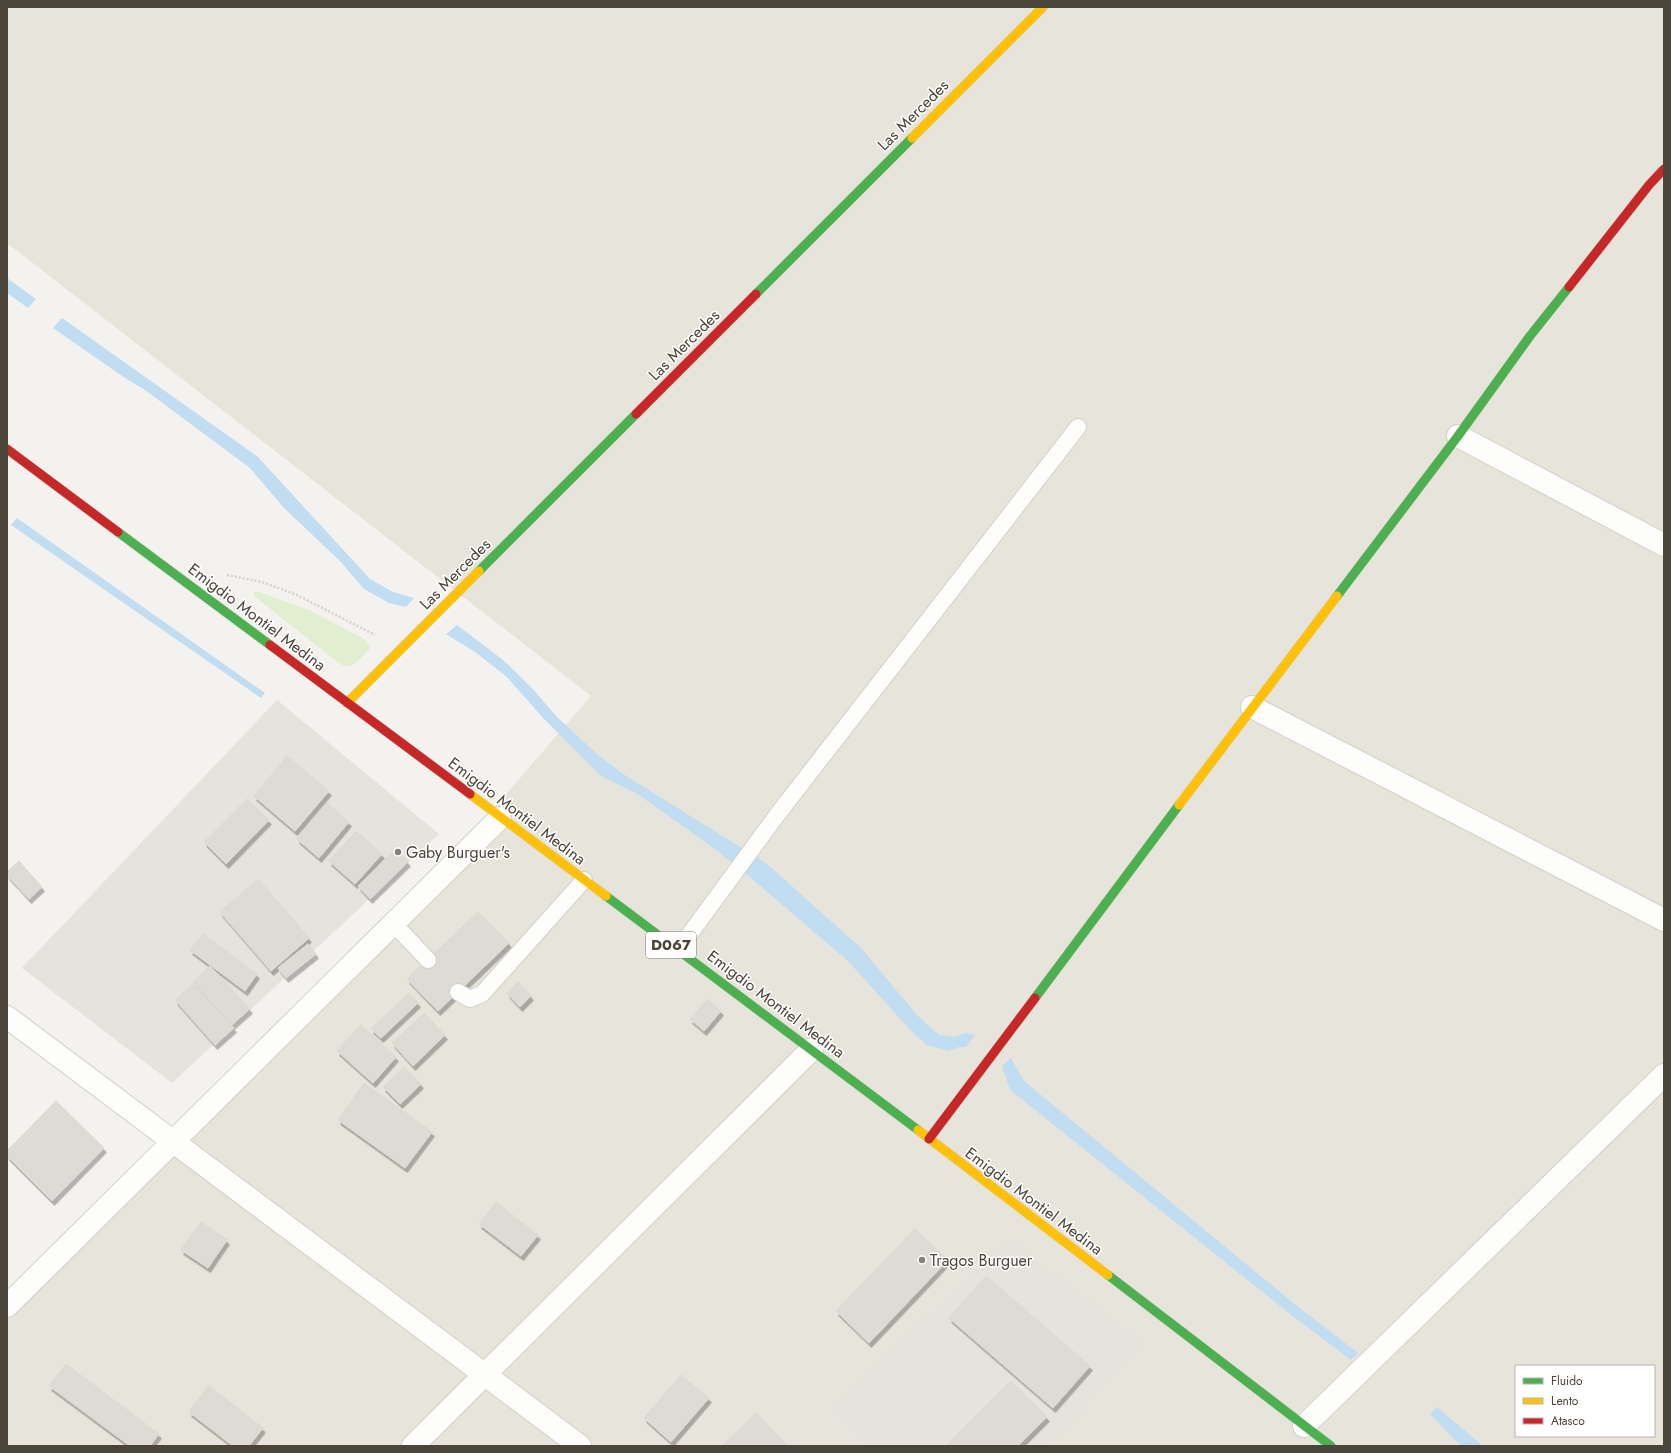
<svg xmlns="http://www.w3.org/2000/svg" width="1671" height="1453" font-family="Jost,sans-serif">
  <defs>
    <filter id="shadow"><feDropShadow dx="2.5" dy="4.5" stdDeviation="0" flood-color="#0004"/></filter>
  </defs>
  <rect width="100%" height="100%" fill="#f4f2ee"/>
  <!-- residential -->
  <path fill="#e7e4dc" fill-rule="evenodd" d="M7 7H1664V1446H7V1313L442 868 591 696 7 243ZM1516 1366H1654V1436H1516Z"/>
  <!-- industrial -->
  <path fill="#e6e2de" d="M277 700 439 834 172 1083 22 968Z
    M1008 1237 1143 1343 1050 1446H866L831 1411Z"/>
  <!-- green -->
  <path fill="#e1eecf" d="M256 591 309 610 366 640 370 647 369 650 353 665 344 666 336 661 254 596V592Z"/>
  <!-- water -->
  <path fill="#c0ddf1" d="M7 278 36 299 28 308 7 293Z
    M62 318 258 457 370 579 393 592 414 598 406 607 389 603 364 589 340 561 284 508 250 468 145 390 125 378 53 328Z
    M17 518 265 693 261 698 11 525Z
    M457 625 503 660 531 687 557 717 598 755 626 776 766 863 862 949 917 1015 939 1035 955 1037 965 1033 975 1035 966 1047H959L949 1051 927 1045 912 1032 848 961 751 878 711 846 636 793 601 776 544 719 507 677 475 652 446 634Z
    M1011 1058 1024 1081 1297 1306 1358 1353 1351 1360 1290 1314 1010 1090 1002 1066Z
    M1437 1407 1483 1446H1463L1457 1442 1430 1414Z"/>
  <!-- building -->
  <path fill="#dedbd6" stroke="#dcd9d4" filter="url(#shadow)" d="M287 756 329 791 295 831 254 796Z
    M247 799 269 820 226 864 204 842Z
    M327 803 349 822 319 858 297 839Z
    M356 831 382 854 355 884 329 861Z
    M396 849 408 862 370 899 358 886Z
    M19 861 42 887 29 899 7 875V872Z
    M258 879 309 938 271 971 220 912Z
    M478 912 509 943 438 1011 407 979Z
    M203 934 257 974 245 991 190 950Z
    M308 944 316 954 286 978 278 968Z
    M210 966 250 1009 232 1025 193 982Z
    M518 982 531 996 520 1007 507 993Z
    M193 984 234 1028 215 1045 175 1000Z
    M409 993 418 1003 381 1038 371 1029Z
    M708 999 721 1011 704 1031 690 1019Z
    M424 1013 445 1035 413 1066 392 1043Z
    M361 1025 396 1057 373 1083 337 1051Z
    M404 1067 421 1084 400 1104 383 1087Z
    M364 1083 432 1132 405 1168 338 1120Z
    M56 1101 104 1148 52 1201 7 1156V1151Z
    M496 1202 538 1235 521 1256 479 1224Z
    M201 1222 227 1240 208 1268 181 1250Z
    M915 1229 948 1260 869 1343 836 1311Z
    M986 1276 1090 1366 1053 1408 949 1318Z
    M66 1364 159 1434 150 1446H130L49 1386Z
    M681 1375 709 1398 671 1442 644 1418Z
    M1011 1381 1047 1417 1018 1446H946Z
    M209 1386 263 1428 249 1446H233L189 1412Z
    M756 1413 788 1446H722Z"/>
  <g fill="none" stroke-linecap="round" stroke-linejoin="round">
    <defs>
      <path id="lane" d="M393 923 428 960
        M678 950 777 815 1078 427
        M458 992 470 999 482 994 584 880"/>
      <path id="street" d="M1458 436 1664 545
        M1252 707 1664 920
        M7 1017 580 1446
        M7 1306 500 818
        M1304 1426 1664 1075
        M413 1446 812 1049"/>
      <path id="fast" d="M756 294 912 138
        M118 532 270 645
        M479 571 636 414
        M1337 596 1458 436 1530 336 1569 287
        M606 896 918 1130
        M1035 998 1179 805
        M1108 1275 1331 1446"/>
      <path id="slow" d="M912 138 1043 7
        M347 703 479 571
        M470 794 606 896
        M1179 805 1337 596
        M918 1130 1108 1275"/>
      <path id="jam" d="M1569 287 1649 185 1664 169
        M636 414 756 294
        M7 449 118 532
        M270 645 470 794
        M929 1139 1035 998"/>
    </defs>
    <!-- lane casing -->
    <use href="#lane" stroke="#d2d0cb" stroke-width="18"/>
    <!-- street casing -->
    <use href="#street" stroke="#d2d0cb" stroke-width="24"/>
    <!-- fast casing -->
    <use href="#fast" stroke="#d3cfc5" stroke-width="10"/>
    <!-- slow casing -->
    <use href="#slow" stroke="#d3cfc5" stroke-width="10"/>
    <!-- jam casing -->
    <use href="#jam" stroke="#d3cfc5" stroke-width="10"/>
    <!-- path -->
    <path stroke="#d3d2cc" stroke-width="2.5" stroke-dasharray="2 2" stroke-linecap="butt" d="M227 575 262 582 297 595 375 635"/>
    <!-- lane -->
    <use href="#lane" stroke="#fdfdfc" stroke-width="16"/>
    <!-- street -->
    <use href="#street" stroke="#fdfdfc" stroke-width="22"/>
    <!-- fast -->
    <use href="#fast" stroke="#4caf50" stroke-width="9"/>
    <!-- slow -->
    <use href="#slow" stroke="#ffc107" stroke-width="9"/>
    <!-- jam -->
    <use href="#jam" stroke="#c62828" stroke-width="9"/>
  </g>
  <!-- markers -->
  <g fill="#868178" stroke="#fff" stroke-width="1.5">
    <circle cx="398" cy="852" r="4"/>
    <circle cx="922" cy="1260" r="4"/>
  </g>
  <g text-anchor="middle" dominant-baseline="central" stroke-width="3" stroke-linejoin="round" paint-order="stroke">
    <!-- shield labels -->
    <rect fill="#fff" stroke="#817c74" stroke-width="1" x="646" y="932" width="50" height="26" rx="3"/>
    <g font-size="15" font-weight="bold" fill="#4b4439">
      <text x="671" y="945">D067</text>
    </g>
    <!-- street labels -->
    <g font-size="16" fill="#4b4439" stroke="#fff">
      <text transform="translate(913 115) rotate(-45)">Las Mercedes</text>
      <text transform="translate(684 345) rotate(-45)">Las Mercedes</text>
      <text transform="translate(455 574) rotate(-45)">Las Mercedes</text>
      <text transform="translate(257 617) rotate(37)">Emigdio Montiel Medina</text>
      <text transform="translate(517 811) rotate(37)">Emigdio Montiel Medina</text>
      <text transform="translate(776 1004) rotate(37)">Emigdio Montiel Medina</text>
      <text transform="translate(1034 1201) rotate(37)">Emigdio Montiel Medina</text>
    </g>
    <!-- poi labels -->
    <g font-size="16" fill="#4b4439" stroke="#fff" text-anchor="start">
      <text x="406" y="852">Gaby Burguer's</text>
      <text x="930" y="1260">Tragos Burguer</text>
    </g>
  </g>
  <!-- border -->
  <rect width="1671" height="1453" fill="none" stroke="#4b4439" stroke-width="16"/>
  <!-- legend -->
  <rect x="1515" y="1365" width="140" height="72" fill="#ffffff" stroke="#b7b4b0"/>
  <rect x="1523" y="1378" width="20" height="6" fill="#4caf50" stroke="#b7b4b0"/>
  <text x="1551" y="1385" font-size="12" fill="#4b4439">Fluido</text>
  <rect x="1523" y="1398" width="20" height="6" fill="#ffc107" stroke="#b7b4b0"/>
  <text x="1551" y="1405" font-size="12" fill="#4b4439">Lento</text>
  <rect x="1523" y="1418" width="20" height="6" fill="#c62828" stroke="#b7b4b0"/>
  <text x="1551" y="1425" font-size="12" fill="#4b4439">Atasco</text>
</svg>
